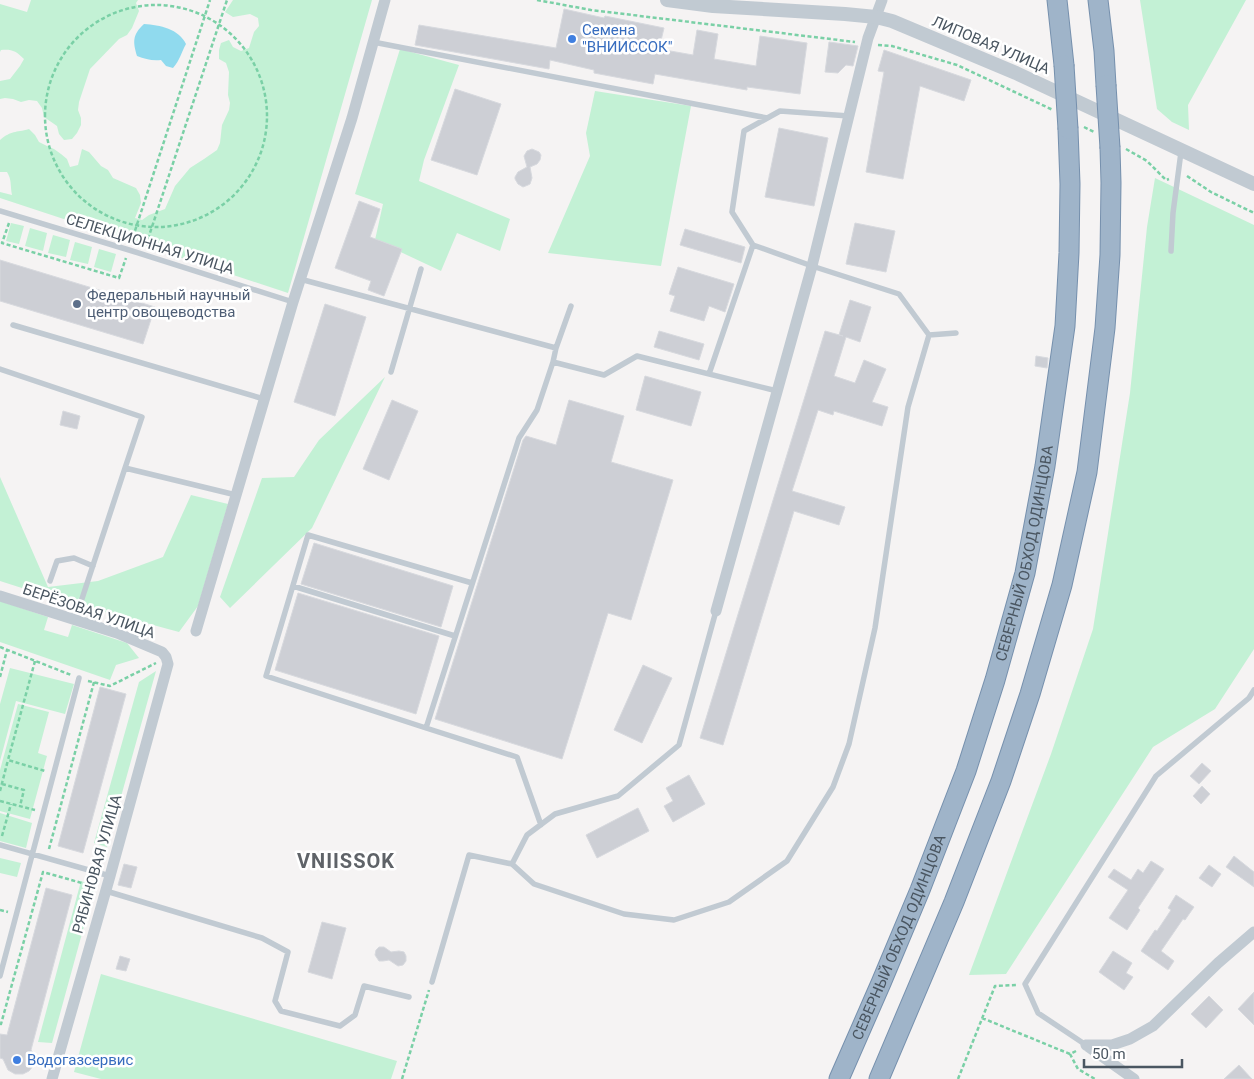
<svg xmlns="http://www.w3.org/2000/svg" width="1254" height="1079" font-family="Roboto,sans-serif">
  <rect width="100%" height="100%" fill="#f5f3f3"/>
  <!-- green -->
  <path fill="#c3f1d5" d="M31 0H138L136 3 139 11 132 28 127 35 119 39 90 69 79 102 78 110 81 118V125L77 133 72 139 64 140 59 134 57 126 44 117 42 108 37 101 29 100 21 102 13 99 5 98 0 99V81L10 79 20 66 24 59C16 51 12 49 1 50L0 52V4L27 12Z
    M233 0H372L288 293 0 198V192L12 195C10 185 12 180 7 172H0V140C12 130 15 133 29 129L35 135 39 142 47 146 54 149 61 154 67 159 70 167 78 165 82 149 89 152 101 166 108 170 113 178 136 188 140 195 141 203 135 218 142 220 149 215 165 209 175 186 190 168 204 159 217 150 220 143 222 125 229 110 230 103 228 95 229 72 226 63 219 59V50L221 43 229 40 233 47 241 51 249 48 254 32 259 26 258 18 250 14 233 17 225 12Z
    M1140 0H1246L1188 105 1189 130 1172 122 1157 109Z
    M400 49 459 65 424 160 419 181 510 219 500 251 457 233 441 271 375 240 383 204 355 194Z
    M595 91 691 106 661 266 548 253 590 156 586 133Z
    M1155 178 1254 225V649L1215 709 1153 747 1006 974 969 975 1051 754 1093 629 1130 393 1147 227Z
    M11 223 24 226 19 244 6 241Z
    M30 228 47 233 43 251 25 246Z
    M53 235 70 240 66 257 48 253Z
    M75 242 92 247 88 264 70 260Z
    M99 249 116 254 111 272 94 267Z
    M385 377 312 528 230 608 220 597 262 478 294 477 319 440Z
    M0 477 48 587 98 581 163 557 191 495 228 504 198 606 179 632 50 597 0 581Z
    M0 601 48 617 44 630 68 637 72 625 127 643 139 658 116 665 110 680 0 642Z
    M10 668 74 684 65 714 16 701 0 761V704Z
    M156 671 107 847 94 843 139 682Z
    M18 704 49 712 38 753 47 756 30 819 0 811V770Z
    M0 813 32 823 26 848 0 841Z
    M0 858 21 863 17 877 0 873Z
    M81 881 95 886 52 1043 38 1042Z
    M101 974 397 1061 391 1079H101L74 1072Z"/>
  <!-- water -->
  <path fill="#90daee" d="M144 24C160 25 179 29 186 44 181 53 180 60 173 68L166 66 161 60C152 61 145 59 137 56 133 42 132 35 144 24Z"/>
  <!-- building -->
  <path fill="#cdcfd5" stroke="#d7d9de" d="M564 9 604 18 605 16 664 28 659 49 693 55 697 30 718 34 714 59 756 66 760 36 807 43 800 94 747 87V90L655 74 653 84 594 73V70L550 60 549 69 415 45 419 25 556 48Z
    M829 42 858 46 853 66 846 65 838 73 825 72Z
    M884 50 971 80 964 101 920 86 903 179 866 172 884 72 878 71Z
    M455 89 501 104 477 175 431 160Z
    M779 128 828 138 814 206 765 197Z
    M532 149 539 152 541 155 540 160 537 164 530 167 532 178 530 184 528 185 523 187 518 184 515 179V177L518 172 527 167 524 156 527 151Z
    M359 201 380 209 370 237 402 249 384 296 368 290 371 281 335 268Z
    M855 223 895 231 886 272 846 264Z
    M685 229 745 247 741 263 680 245Z
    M0 260 155 307 143 344 0 301Z
    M678 267 734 284 725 312 709 306 704 321 670 311 675 296 669 294Z
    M850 300 871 307 860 342 846 337 834 376 855 383 864 360 886 369 872 402 888 407 882 426 834 411 833 415 818 410 792 491 845 507 839 525 794 511 723 745 700 738 825 331 843 336 839 335Z
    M325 304 366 317 335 416 294 402Z
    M659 331 704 344 699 360 654 347Z
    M1036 356 1048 358 1047 368 1035 366Z
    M645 376 701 392 691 426 636 410Z
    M392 400 418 411 389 480 363 469Z
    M569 400 624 416 611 462 673 480 631 620 608 613 562 759 435 719 523 440 526 436 556 445Z
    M63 411 80 416 77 429 60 425Z
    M314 543 453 586 441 627 301 584Z
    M298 593 439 636 416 714 275 670Z
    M643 665 672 678 642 743 614 730Z
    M100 687 126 694 83 853 58 846Z
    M1202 763 1211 771 1199 784 1190 776Z
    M689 775 705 804 673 822 664 806 673 801 666 788Z
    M1202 786 1210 794 1201 804 1193 796Z
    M638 808 649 831 597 858 586 835Z
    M1234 856 1254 872V887L1226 867Z
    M1151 861 1164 869 1138 908 1140 910 1127 930 1109 918 1128 890 1108 877 1114 869 1131 880 1138 869 1143 873Z
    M124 864 137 867 131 888 118 885Z
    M1209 865 1221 874 1212 887 1199 878Z
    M46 888 72 895 31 1050 36 1056 34 1065 29 1071 23 1074H15L8 1070 3 1059 0 1058V1034L7 1035Z
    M1176 895 1194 907 1185 920 1183 919 1161 951 1174 961 1168 970 1141 951 1155 930 1157 931 1171 910 1168 908Z
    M322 922 346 928 332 979 308 972Z
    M379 947H384L391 952 399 951 404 952 406 956V961L403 965 398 966 389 960 383 961H379L375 955 376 950Z
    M1113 951 1132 963 1126 973 1133 977 1124 990 1099 972Z
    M120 956 130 959 126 971 116 969Z
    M1254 992V1025L1238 1009Z
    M1209 996 1223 1010 1206 1028 1191 1014Z
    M1239 1065 1252 1079H1224Z"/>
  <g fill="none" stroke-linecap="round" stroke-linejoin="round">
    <defs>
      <g id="trunk">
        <path d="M1057 0 1064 65"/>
        <path d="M1098 0 1104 51 1106 85"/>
        <path id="s1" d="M839 1079 881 983 920 890 966 771 995 680 1025 573 1045 466 1065 326 1069 253 1070 184 1068 129"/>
        <path d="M879 1079 954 902 1001 781 1030 694 1062 585 1087 472 1105 328 1110 255 1111 183 1110 148"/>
      </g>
    </defs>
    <!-- trunk casing -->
    <use href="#trunk" stroke="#7690ad" stroke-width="21"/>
    <!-- path -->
    <path stroke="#7ad0a6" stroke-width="2.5" stroke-dasharray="4 2.5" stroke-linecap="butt" d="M537 0 591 10 855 42
      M45 116a111 111 0 1 1 222 0a111 111 0 1 1-222 0Z
      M878 45 892 46 957 65 1053 110
      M1084 127 1094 132
      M1126 149 1147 161 1166 180 1169 179
      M1187 176 1211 192 1254 213
      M9 223 2 243 119 278 126 258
      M131 243 210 0
      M146 245 227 0
      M0 647 71 675
      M35 661 8 760 45 771
      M0 677 7 650
      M88 681 110 686 156 663
      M2 784 24 790 20 806
      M0 791 8 760
      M0 801 35 810
      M2 836 11 804
      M49 849 94 682
      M0 910 8 912
      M982 1018 1070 1054
      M0 1023 1 1024 43 872 96 887
      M1076 1051 1070 1054 1078 1069 1095 1079
      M402 1079 429 990
      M958 1079 995 986 1016 985"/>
    <!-- service -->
    <path stroke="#c1cad2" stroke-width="5.5" d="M373 42 767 118
      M849 116 780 111 744 131 732 212 753 245 812 266 899 294 929 335 956 333
      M0 211 129 250 293 302
      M1171 251 1173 213 1181 152
      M300 279 556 348 553 362 604 375 637 356 777 391
      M13 325 264 399
      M556 348 571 306
      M0 369 142 417 125 468 236 495
      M391 372 421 269
      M709 374 753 245
      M50 581 57 561 74 558 93 566
      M293 586 455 636
      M75 620 125 468
      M426 728 266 676 308 535 472 583
      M541 825 517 757 426 728 519 438 537 410 553 362
      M0 845 110 876
      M512 864 534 884 624 914 674 920 729 902 787 861 833 787 849 744 875 628 908 407 929 335
      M106 891 262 938 288 952 275 1001 281 1011 340 1026 355 1015 364 986 409 997
      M0 976 79 678
      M432 982 469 855 512 864 527 835 555 814 618 796 679 745 716 611
      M1086 1045 1038 1013 1025 984 1156 776 1249 698 1254 690"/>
    <!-- minor -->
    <path stroke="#c1cad2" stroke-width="11" d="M0 596 117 633 162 652 166 657 168 664 110 876 52 1079
      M716 611 812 266 868 38 882 0
      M196 631 293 302 352 118 385 0
      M1086 1045H1112L1130 1039 1153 1026 1218 963 1254 932
      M1086 1045 1134 1079"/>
    <!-- tertiary -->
    <path stroke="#c1cad2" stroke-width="14" d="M667 0 713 6 845 14 876 17 892 21 1016 73 1254 184"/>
    <!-- trunk -->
    <use href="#trunk" stroke="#9fb4c9" stroke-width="19"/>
    <defs>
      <path id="trunk-bridge" d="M1064 65 1068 129
        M1106 85 1110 148"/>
    </defs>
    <!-- trunk-bridge casing -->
    <use href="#trunk-bridge" stroke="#7690ad" stroke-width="21" stroke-linecap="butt"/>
    <!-- trunk-bridge -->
    <use href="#trunk-bridge" stroke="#9fb4c9" stroke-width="19"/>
  </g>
  <!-- markers -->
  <g fill="#3f7fe0" stroke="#fff" stroke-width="2">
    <circle cx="572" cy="39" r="5"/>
    <circle cx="17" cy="1060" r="5"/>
  </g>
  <circle fill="#5c6f8a" stroke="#fff" stroke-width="2" cx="77" cy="304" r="5"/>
  <g text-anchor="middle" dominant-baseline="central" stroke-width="5" stroke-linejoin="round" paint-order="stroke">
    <!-- shop labels -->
    <g font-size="15" fill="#366cbe" stroke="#fff" text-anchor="start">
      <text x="582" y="30">Семена<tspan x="582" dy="17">"ВНИИССОК"</tspan></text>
      <text x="27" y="1060">Водогазсервис</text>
    </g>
    <!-- street labels -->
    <g font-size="15" fill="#4a5661" stroke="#fff">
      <text transform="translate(991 45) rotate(23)">ЛИПОВАЯ УЛИЦА</text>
      <text transform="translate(150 244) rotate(17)">СЕЛЕКЦИОННАЯ УЛИЦА</text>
      <text stroke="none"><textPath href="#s1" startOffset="559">СЕВЕРНЫЙ ОБХОД ОДИНЦОВА</textPath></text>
      <text transform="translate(89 611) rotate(19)">БЕРЁЗОВАЯ УЛИЦА</text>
      <text transform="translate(97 864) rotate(-74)">РЯБИНОВАЯ УЛИЦА</text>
      <text stroke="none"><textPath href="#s1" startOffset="154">СЕВЕРНЫЙ ОБХОД ОДИНЦОВА</textPath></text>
    </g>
    <!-- service labels -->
    <g font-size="15" fill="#4e5e75" stroke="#fff" text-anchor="start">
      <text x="87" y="295">Федеральный научный<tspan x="87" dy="17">центр овощеводства</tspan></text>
    </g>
    <!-- district labels -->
    <g font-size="20" font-weight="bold" letter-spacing="1" fill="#5f6368" stroke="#fff">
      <text x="346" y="861">VNIISSOK</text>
    </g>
  </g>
  <!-- scale -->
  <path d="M1084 1059v8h98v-8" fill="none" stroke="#4a5661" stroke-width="2.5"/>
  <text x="1092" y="1059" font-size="15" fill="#4a5661" stroke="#ffffff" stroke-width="4" paint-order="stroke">50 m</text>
</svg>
